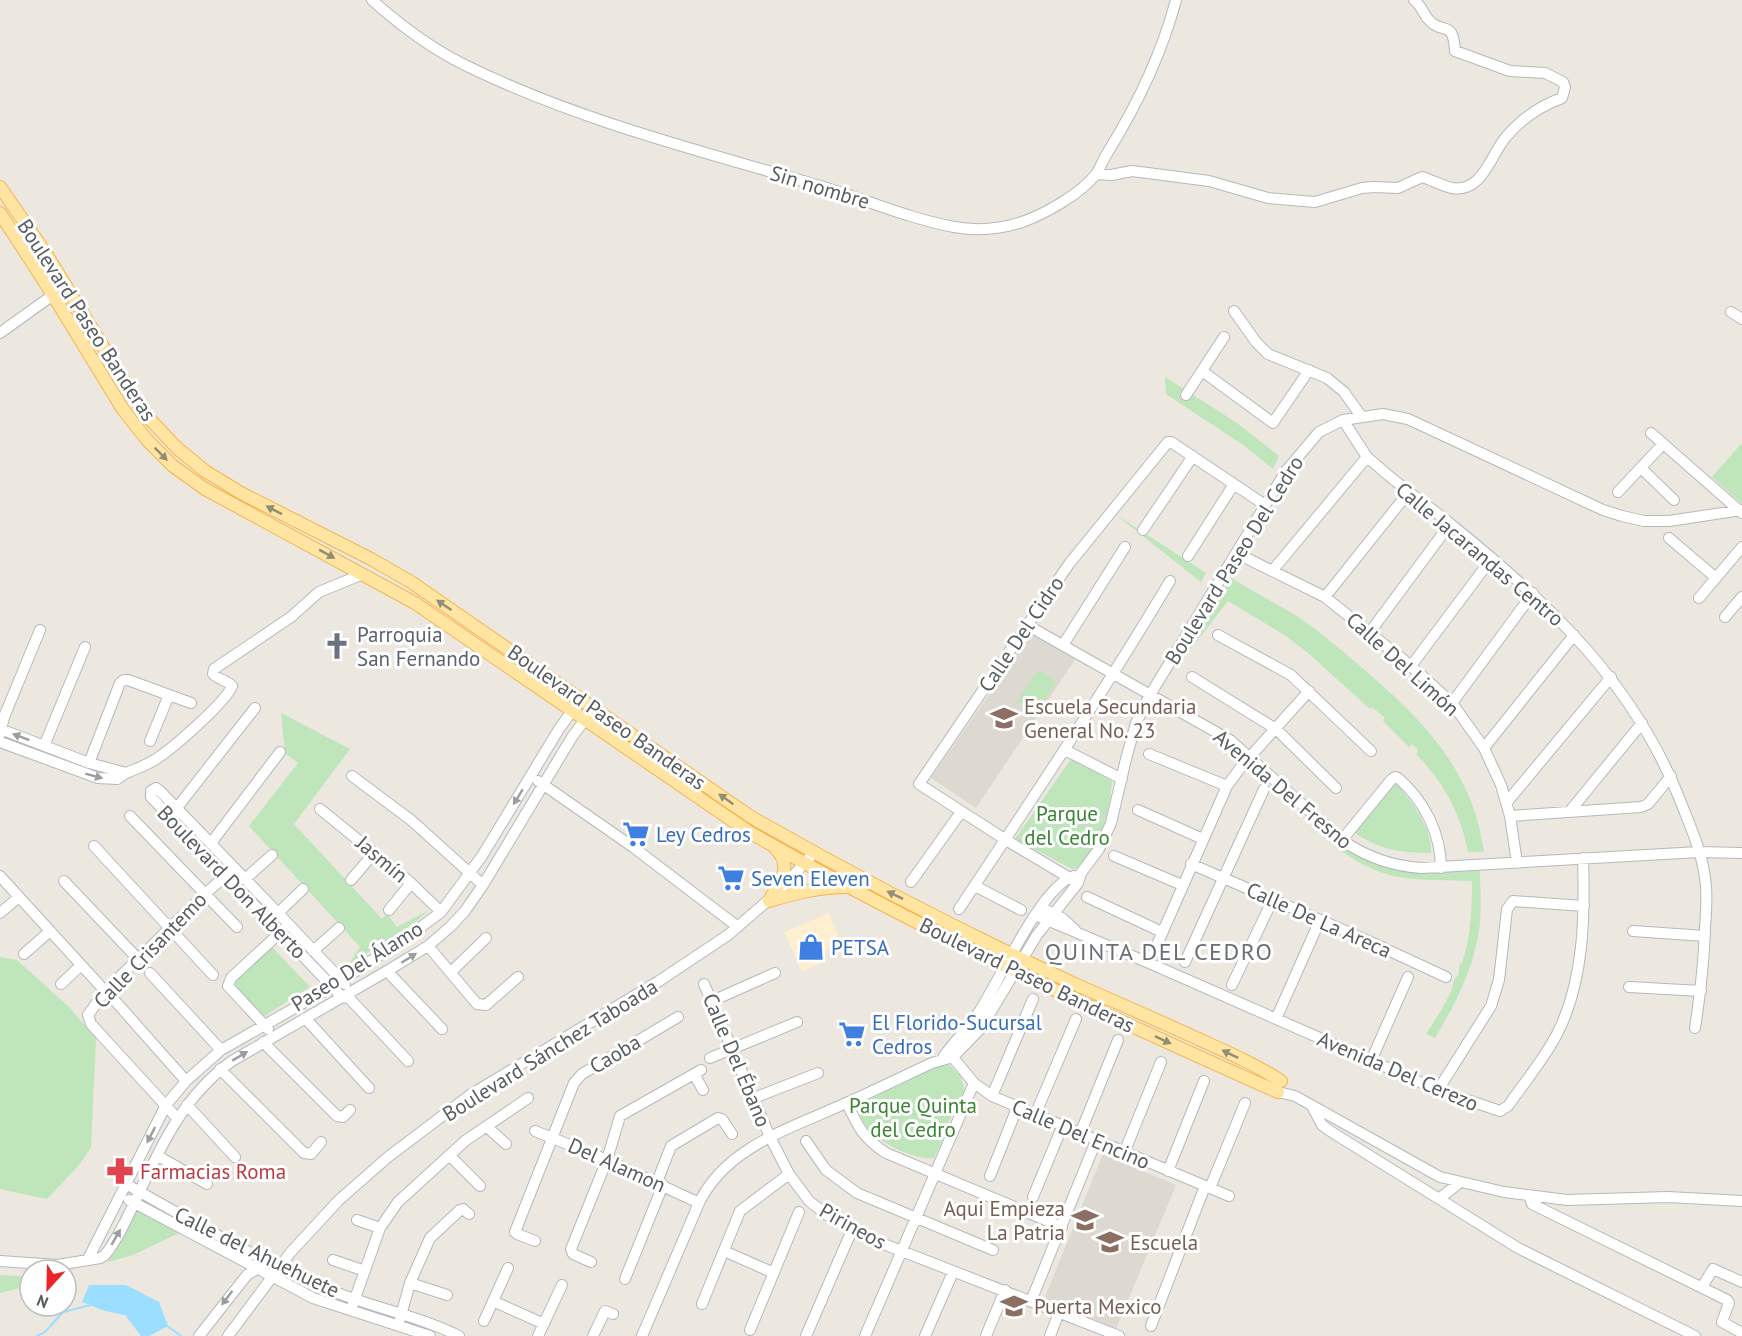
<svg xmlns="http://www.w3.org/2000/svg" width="1742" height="1336" font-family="'PT Sans',sans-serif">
  <rect width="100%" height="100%" fill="#ece8df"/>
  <!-- commercial -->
  <path fill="#feefd1" d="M829 913 841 942 823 952 826 961 802 972 784 932Z"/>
  <!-- education -->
  <path fill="#ded9d0" d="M1031 634 1076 658 976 808 931 778Z
    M1103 1154 1176 1185 1116 1329 1044 1299Z"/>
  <!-- green -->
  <path fill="#bfe5ba" d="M1165 377 1237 423 1279 456 1273 469 1246 447 1166 394Z
    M1742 443V503H1741L1712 477Z
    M1115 514 1206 573 1201 582Z
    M1231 578C1252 591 1274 602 1295 615 1318 630 1339 648 1360 666 1422 719 1472 768 1484 852H1468C1460 812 1444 783 1416 754L1418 750 1412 744 1409 747 1383 721 1385 718 1372 707 1370 709 1308 653 1286 636 1228 601 1182 660Z
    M1039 669 1057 682 1035 714 1017 701Z
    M281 713 350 749 294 824 382 919 387 914 397 927 429 910 412 925 349 964 360 947 249 826 298 763 285 753Z
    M1071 759 1112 781C1111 803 1102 840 1088 857 1084 861 1079 866 1074 870L1015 839Z
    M1396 783C1411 801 1433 829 1431 853 1402 853 1378 850 1354 832Z
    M1317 826C1376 878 1406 873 1480 870 1480 890 1482 911 1479 931 1473 970 1455 1005 1435 1038L1426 1034 1442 1009 1451 992 1454 980 1459 974V965L1462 963C1471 936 1472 910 1472 881 1450 880 1428 881 1406 878 1370 874 1341 853 1316 830Z
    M272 947 310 987 257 1021 228 989Z
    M0 957 17 960 69 1007 96 1038 91 1147 79 1165 47 1199 0 1189Z
    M947 1062 961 1077 965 1092 948 1123 945 1135 934 1158C917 1161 880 1143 869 1130 864 1124 860 1117 856 1110L858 1102Z
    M136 1211H141L181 1232 133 1255 108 1262 132 1214Z
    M0 1275 30 1277V1285L0 1293Z"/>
  <!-- water -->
  <path fill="#9cdeff" d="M89 1285H126L159 1302 168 1326 149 1336H141L125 1315 105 1311 82 1302Z"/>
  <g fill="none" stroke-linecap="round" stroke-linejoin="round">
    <!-- stream -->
    <path stroke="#9cdeff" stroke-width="2" d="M166 1325 181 1336
      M37 1336 45 1332 63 1312 91 1305"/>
    <defs>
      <path id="minor" d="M372 0C401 26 433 50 469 67 578 120 697 150 813 184 860 197 906 218 954 227 977 231 1001 229 1022 222 1045 214 1082 193 1096 174 1101 167 1103 159 1108 152 1137 105 1162 53 1176 0
        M1096 174 1111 175 1132 171 1209 181 1268 198 1315 202 1362 188 1374 187 1398 188 1422 177C1432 180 1442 186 1452 188 1483 193 1491 154 1506 137 1521 119 1540 106 1562 98L1565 87 1563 82 1545 73 1510 71 1455 51C1453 18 1443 36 1429 20 1423 14 1422 6 1414 0
        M1234 311 1256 342 1268 354 1327 378 1344 392 1361 416
        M1731 312 1742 319
        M0 333 53 295
        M1202 371 1273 423 1309 370
        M1186 395 1224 337
        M1343 420 1367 457 1382 470C1405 490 1430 507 1453 526 1551 605 1636 685 1682 805 1691 828 1702 853 1705 878 1708 895 1706 912 1705 928 1704 962 1700 995 1695 1028
        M1651 433 1742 513
        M1641 468 1674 500
        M1618 492 1663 444
        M1143 530 1193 456
        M1669 538 1716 578
        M1236 553 1325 597 1411 666 1452 703 1484 748 1501 785 1510 816 1517 863
        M1188 556 1234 484
        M1273 570 1367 457
        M1325 597 1408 493
        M1699 598 1742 547
        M1725 617 1742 597
        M1027 625 1230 740 1342 840C1366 857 1391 866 1421 868L1699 852 1742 853
        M1370 632 1450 524
        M1218 635 1291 675 1371 751
        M1063 645 1125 547
        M1411 666 1492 558
        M1192 677 1276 729 1336 788
        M169 695 191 703
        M1452 703 1533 593
        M0 729 89 763 126 773 117 779 98 778 0 742
        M0 734 4 717 40 630
        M44 746 85 647
        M1484 748 1574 635
        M1065 750 1122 779
        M1149 754 1227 786
        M89 763 120 683 124 680H128L169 695 150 741
        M126 773C136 769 147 765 156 759 172 749 226 702 232 686 227 680 219 680 213 674L214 669 291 617 319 592 363 574
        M352 776 411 820 483 885
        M538 781 633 847 738 927
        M1507 802 1611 677
        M320 809 411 883 441 912
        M1138 810 1203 839
        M1570 811 1642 723
        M172 814 255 708
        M130 816 237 927
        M1510 816 1641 807 1648 804 1671 776
        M1342 840 1391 780 1395 777 1398 778C1424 800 1441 834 1441 868
        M211 843 280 752
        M94 846 213 975
        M1114 856 1182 885
        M1191 864 1364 939 1446 977
        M0 876 105 991
        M245 879 272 855
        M351 880 374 853
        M64 881 138 959
        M911 882 961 812
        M1078 883 1006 840 919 784 1069 564 1168 442H1171L1265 505
        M975 886 1021 910
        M1087 897 1162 932
        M959 909C1031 801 1103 693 1170 581
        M389 910 411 883
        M1046 910 1062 918 1075 930
        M0 913 19 897
        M278 913 303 889
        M1035 915 1149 963 1438 1090 1500 1111 1508 1106C1524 1083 1544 1059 1557 1034 1584 982 1585 916 1583 858
        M1633 931 1705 936
        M428 946 477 1004 486 1005 518 977
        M313 951 339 928
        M24 954 50 931
        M1185 962 1264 789
        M1149 963 1227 786 1241 767 1309 691
        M387 971 442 1029
        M451 972 486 938
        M150 973 221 1050
        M61 984 81 965
        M345 984 278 913 160 791 156 788 151 791V797L342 997 349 998 408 1061
        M704 984 770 1137 789 1174 809 1201 827 1215 876 1241 1119 1336
        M1232 985 1273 899
        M1629 987 1701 991
        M712 1001 775 973
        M116 1002 186 1081
        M305 1018 369 1088
        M1276 1019 1320 920
        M268 1029 228 986 231 978 284 929
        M263 1042 337 1116 343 1117 350 1110
        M950 1054 974 1083 992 1096 1229 1196
        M944 1056C954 1041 969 1028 979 1012 999 982 1041 886 1074 876
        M710 1058 797 1022
        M1371 1061 1408 977
        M220 1069 304 1153 311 1154 321 1142
        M694 1074 703 1090
        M1438 1090 1491 1006 1499 980 1507 909 1513 901 1584 906
        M1278 1092 1295 1096 1440 1177 1504 1192 1567 1200 1668 1197 1742 1201
        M992 1096 1033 999
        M754 1098 818 1073
        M847 1103C858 1127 863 1138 886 1153L1062 1227
        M187 1105 235 1157
        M1312 1106 1322 1125 1330 1131 1518 1248 1695 1336
        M1035 1115 1076 1019
        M177 1118 91 1024 88 1015 105 991 206 893 230 872
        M487 1127 506 1144
        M535 1131 607 1160 699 1203
        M1080 1134 1118 1040
        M806 1141 826 1170 857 1193 993 1250
        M1124 1153 1161 1062
        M449 1155 480 1186
        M158 1156 207 1184
        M1168 1171 1204 1081
        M990 1176 1017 1108
        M657 1182 671 1146 718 1118 722 1119 732 1134
        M126 1184C191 1221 257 1259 325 1288 369 1307 417 1315 459 1336
        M1210 1188 1245 1103
        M1529 1195 1532 1204 1540 1208 1727 1300 1729 1303 1722 1322 1742 1333
        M1033 1197 1062 1127
        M1439 1199 1459 1183
        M129 1200 313 1298 430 1336
        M357 1220 380 1228
        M535 1241 517 1234 515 1232 574 1083 582 1074 678 1017
        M724 1251 774 1273
        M88 1259 166 1105 186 1081 221 1050 333 986 413 933 441 912 482 856 559 729 580 700
        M333 1260 365 1271
        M0 1261 58 1265 100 1258 105 1255C120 1236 129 1213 140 1191 163 1141 186 1094 232 1061L387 971 428 946 450 927 465 911 483 885 572 737 593 709
        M591 1262 573 1254 571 1249 607 1160 620 1116 701 1070
        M625 1279 663 1185
        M410 1283 447 1295
        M1702 1287 1713 1269 1742 1282
        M493 1301 544 1324
        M1031 1301 1096 1141
        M353 1304 380 1228 398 1202 465 1141 528 1098
        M702 1304 740 1211 789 1174
        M400 1319 410 1283 430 1238 460 1210 463 1209 469 1214
        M484 1321 508 1268
        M1151 1326 1205 1186
        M750 1330 799 1212
        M199 1336 247 1275 260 1267
        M228 1336 290 1253 339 1200 388 1157 470 1095 659 981 728 935 779 891 810 857
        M538 1336 562 1285
        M593 1336 605 1311 613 1314
        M642 1336 699 1203C726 1147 791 1128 844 1104 873 1091 902 1077 932 1063L953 1057 981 1028 1037 935 1078 883 1081 873 1099 849 1111 823 1126 759 1136 723 1150 695 1286 471 1319 432 1343 420 1383 414 1408 419 1603 510 1622 516 1644 521H1669L1742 510
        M806 1336 852 1230
        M865 1336 974 1083
        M925 1336 953 1272
        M986 1336 1005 1290
        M1050 1336 1059 1312"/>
      <path id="major" d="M0 187 45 252 143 412 177 448 205 471 241 493 371 559 411 582 751 817C858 878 968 935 1079 986 1118 1003 1157 1020 1196 1038 1225 1051 1255 1064 1281 1081
        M0 213 53 295 122 408 147 440 173 466 205 489 415 603 749 832C919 929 1098 1012 1278 1092
        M769 901C796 893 819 887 847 887
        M769 901C779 882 794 868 776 849"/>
    </defs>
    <!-- minor casing -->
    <use href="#minor" stroke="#b5b8bd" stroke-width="12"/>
    <!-- major casing -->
    <use href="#major" stroke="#f4b450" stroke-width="14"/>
    <!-- minor -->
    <use href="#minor" stroke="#fff" stroke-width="10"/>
    <!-- major -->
    <use href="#major" stroke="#ffe5a1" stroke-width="12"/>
  </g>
  <!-- one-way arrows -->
  <defs><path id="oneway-solid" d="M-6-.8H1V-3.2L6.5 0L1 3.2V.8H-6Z" transform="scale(1.5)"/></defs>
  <g fill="#928d77">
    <use href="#oneway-solid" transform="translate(161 454) rotate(45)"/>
    <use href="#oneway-solid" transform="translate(274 510) rotate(-153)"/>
    <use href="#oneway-solid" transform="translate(327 554) rotate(29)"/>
    <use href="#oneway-solid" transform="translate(444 605) rotate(-146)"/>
    <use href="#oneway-solid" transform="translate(726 799) rotate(-145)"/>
    <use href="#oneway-solid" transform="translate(895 895) rotate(-154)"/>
    <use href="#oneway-solid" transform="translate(1163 1040) rotate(25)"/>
    <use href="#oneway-solid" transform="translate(1230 1054) rotate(-154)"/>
  </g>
  <g fill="#9b9ea0">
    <use href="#oneway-solid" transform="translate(21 737) rotate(-159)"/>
    <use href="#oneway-solid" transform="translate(94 776) rotate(15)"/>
    <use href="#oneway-solid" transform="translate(518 797) rotate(122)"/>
    <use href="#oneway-solid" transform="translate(409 958) rotate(-32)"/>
    <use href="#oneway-solid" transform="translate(240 1056) rotate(-31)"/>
    <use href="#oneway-solid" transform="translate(151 1135) rotate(117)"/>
    <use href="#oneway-solid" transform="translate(116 1237) rotate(-60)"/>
    <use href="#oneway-solid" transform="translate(227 1298) rotate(127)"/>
  </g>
  <!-- icons -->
  <defs>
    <symbol id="church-bare" viewBox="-9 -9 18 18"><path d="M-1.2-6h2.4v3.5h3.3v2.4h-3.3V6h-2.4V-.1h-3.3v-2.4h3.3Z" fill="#6b7280" stroke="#fff" stroke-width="2.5" paint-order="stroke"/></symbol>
    <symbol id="school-bare" viewBox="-9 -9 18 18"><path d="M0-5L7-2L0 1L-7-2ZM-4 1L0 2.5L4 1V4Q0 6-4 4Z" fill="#8d6e63" stroke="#fff" stroke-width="2.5" paint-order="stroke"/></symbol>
    <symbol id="supermarket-bare" viewBox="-9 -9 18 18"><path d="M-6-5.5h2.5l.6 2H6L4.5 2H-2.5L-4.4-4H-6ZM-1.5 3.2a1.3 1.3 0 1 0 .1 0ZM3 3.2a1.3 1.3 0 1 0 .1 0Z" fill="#3f7fe0" stroke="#fff" stroke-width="2.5" paint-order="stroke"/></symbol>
    <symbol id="shop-bare" viewBox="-9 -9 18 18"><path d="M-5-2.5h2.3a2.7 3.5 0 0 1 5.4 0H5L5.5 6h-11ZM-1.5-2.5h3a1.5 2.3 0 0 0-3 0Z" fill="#3f7fe0" stroke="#fff" stroke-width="2.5" paint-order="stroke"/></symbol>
    <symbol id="pharmacy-bare" viewBox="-9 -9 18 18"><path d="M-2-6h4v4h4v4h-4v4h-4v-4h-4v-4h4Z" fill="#e0444e" stroke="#fff" stroke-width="2.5" paint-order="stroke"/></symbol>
  </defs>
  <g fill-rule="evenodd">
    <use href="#church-bare" x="318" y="627" width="38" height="38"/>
    <use href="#school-bare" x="985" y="699" width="38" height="38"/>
    <use href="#supermarket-bare" x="617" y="815" width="38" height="38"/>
    <use href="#supermarket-bare" x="712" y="859" width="38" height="38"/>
    <use href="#shop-bare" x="792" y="928" width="38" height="38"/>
    <use href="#supermarket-bare" x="833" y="1015" width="38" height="38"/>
    <use href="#pharmacy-bare" x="101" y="1152" width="38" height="38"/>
    <use href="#school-bare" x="1066" y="1201" width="38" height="38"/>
    <use href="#school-bare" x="1091" y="1223" width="38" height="38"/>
    <use href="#school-bare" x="995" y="1287" width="38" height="38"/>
  </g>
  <g text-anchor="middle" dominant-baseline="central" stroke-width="6" stroke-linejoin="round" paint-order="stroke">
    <!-- street labels -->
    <g font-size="21" fill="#585d61" stroke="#fff">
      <text transform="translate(820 187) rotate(17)">Sin nombre</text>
      <text transform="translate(87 320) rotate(57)">Boulevard Paseo Banderas</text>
      <text transform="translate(1480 554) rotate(40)">Calle Jacarandas Centro</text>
      <text transform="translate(1234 560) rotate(-58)">Boulevard Paseo Del Cedro</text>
      <text transform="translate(1021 634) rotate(-56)">Calle Del Cidro</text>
      <text transform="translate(1403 664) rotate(42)">Calle Del Limón</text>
      <text transform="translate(607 717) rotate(35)">Boulevard Paseo Banderas</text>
      <text transform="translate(1283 789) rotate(40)">Avenida Del Fresno</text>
      <text transform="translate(382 859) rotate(40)">Jasmín</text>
      <text transform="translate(232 882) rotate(46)">Boulevard Don Alberto</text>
      <text transform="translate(1319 920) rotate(24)">Calle De La Areca</text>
      <text transform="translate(150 950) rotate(-46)">Calle Crisantemo</text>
      <text transform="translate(357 966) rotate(-32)">Paseo Del Álamo</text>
      <text transform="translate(1027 975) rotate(26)">Boulevard Paseo Banderas</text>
      <text transform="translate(550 1050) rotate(-32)">Boulevard Sánchez Taboada</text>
      <text transform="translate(615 1054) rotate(-31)">Caoba</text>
      <text transform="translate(737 1060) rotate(67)">Calle Del Ébano</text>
      <text transform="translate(1398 1071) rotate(23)">Avenida Del Cerezo</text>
      <text transform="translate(1081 1134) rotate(23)">Calle Del Encino</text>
      <text transform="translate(617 1165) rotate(24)">Del Alamon</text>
      <text transform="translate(853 1226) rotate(29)">Pirineos</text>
      <text transform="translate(257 1252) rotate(26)">Calle del Ahuehuete</text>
    </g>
    <!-- worship labels -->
    <g font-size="21" fill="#5b616d" stroke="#fff" text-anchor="start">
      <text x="357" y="634">Parroquia<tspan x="357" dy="24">San Fernando</tspan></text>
    </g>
    <!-- education labels -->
    <g font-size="21" fill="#785e54" stroke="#fff" text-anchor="start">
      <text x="1024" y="706">Escuela Secundaria<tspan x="1024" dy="24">General No. 23</tspan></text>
      <text x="1065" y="1208" text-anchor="end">Aqui Empieza<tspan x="1065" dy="24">La Patria</tspan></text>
      <text x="1130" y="1242">Escuela</text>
      <text x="1034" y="1306">Puerta Mexico</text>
    </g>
    <!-- park labels -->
    <g font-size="21" fill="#388532" stroke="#fff">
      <text x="1067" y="813">Parque<tspan x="1067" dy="24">del Cedro</tspan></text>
      <text x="913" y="1105">Parque Quinta<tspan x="913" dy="24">del Cedro</tspan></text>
    </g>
    <!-- shop labels -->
    <g font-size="21" fill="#366cbe" stroke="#fff" text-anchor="start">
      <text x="656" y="834">Ley Cedros</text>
      <text x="751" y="878">Seven Eleven</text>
      <text x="831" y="947">PETSA</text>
      <text x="872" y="1022">El Florido-Sucursal<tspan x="872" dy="24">Cedros</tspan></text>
    </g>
    <!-- health labels -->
    <g font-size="21" fill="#be3a42" stroke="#fff" text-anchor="start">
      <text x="140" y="1171">Farmacias Roma</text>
    </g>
    <!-- quarter labels -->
    <g font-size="24" letter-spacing="1.5" fill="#696f73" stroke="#fff">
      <text x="1159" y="951">QUINTA DEL CEDRO</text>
    </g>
  </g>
  <!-- north arrow -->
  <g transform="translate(48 1288) rotate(202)"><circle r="28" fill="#ffffff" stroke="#bcbec0" stroke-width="1.5"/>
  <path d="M0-4.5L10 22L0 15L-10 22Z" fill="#ec242a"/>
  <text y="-9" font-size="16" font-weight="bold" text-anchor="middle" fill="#585d61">N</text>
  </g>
</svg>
